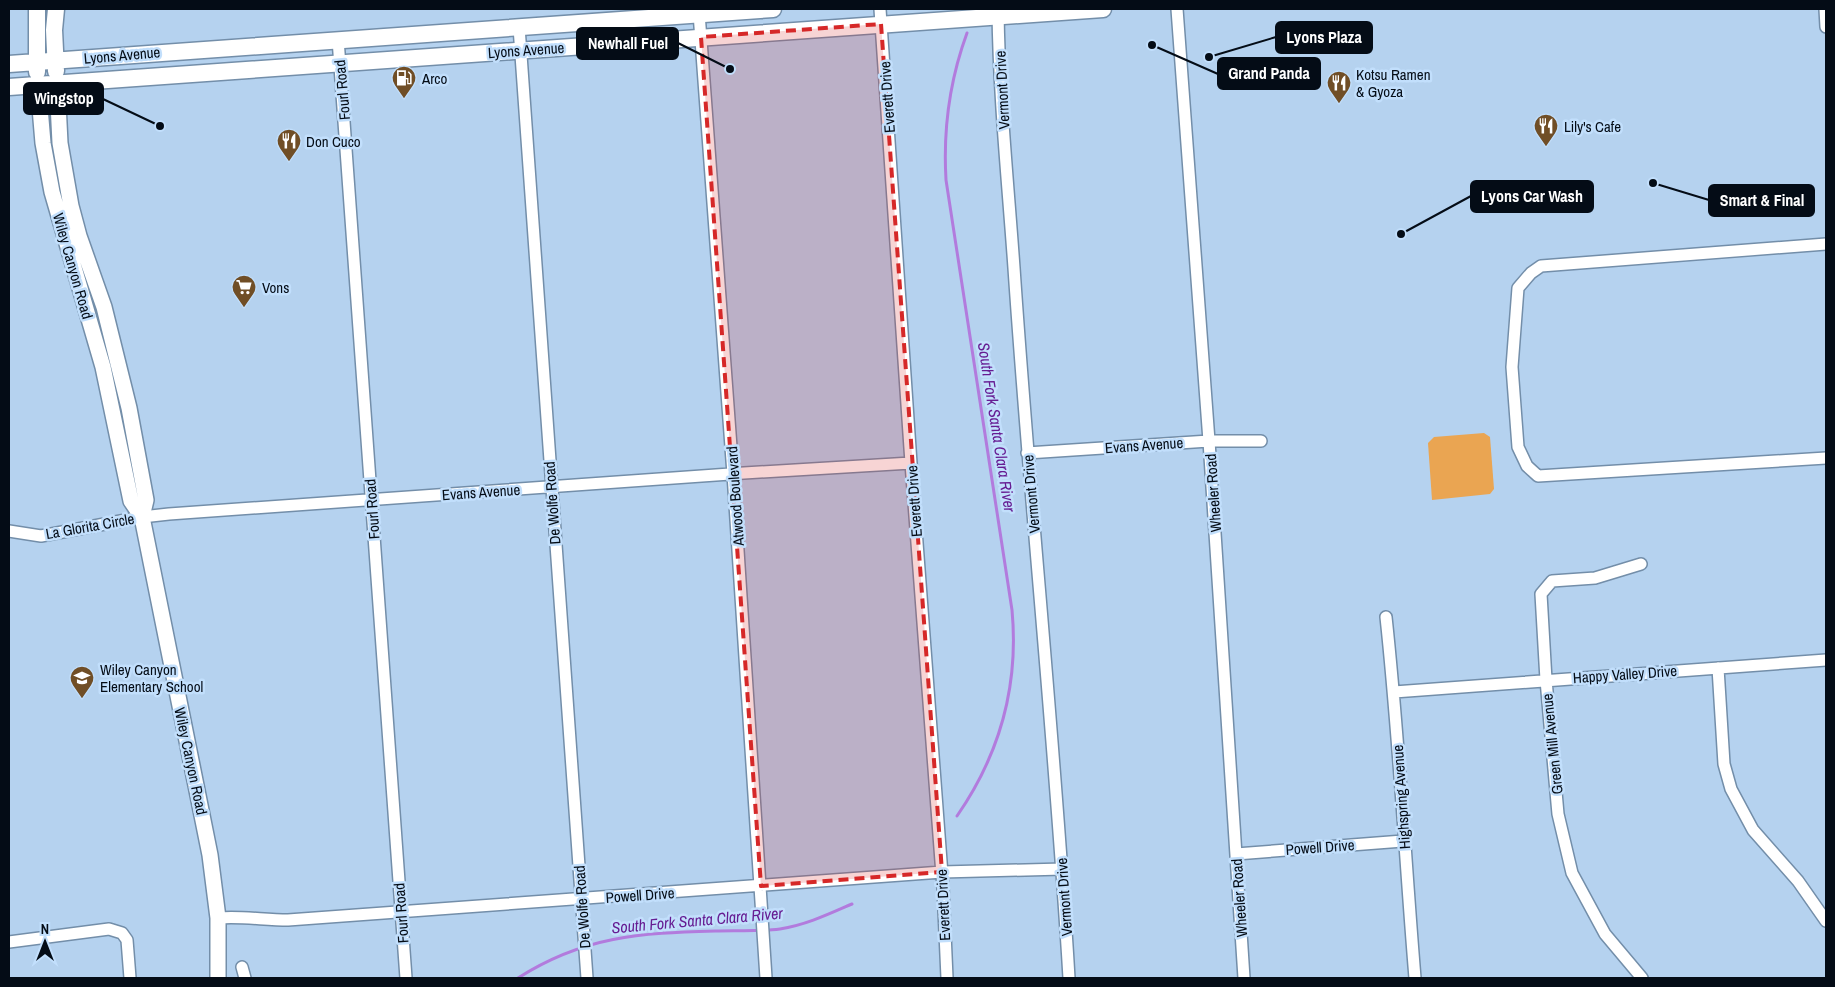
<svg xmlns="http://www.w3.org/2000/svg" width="1835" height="987" font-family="'Archivo Narrow',sans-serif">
  <rect width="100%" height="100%" fill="#b5d2ef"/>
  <!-- green -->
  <path fill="#eaa552" d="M1484 433 1490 437 1494 489 1490 494 1432 500 1428 443 1434 437Z"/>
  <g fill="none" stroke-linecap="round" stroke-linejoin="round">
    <!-- stream -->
    <path stroke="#b27bdd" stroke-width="3" d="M957 816C1000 754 1019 685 1012 610L946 180C943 129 949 82 967 33
      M518 978C584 936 640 933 715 931 737 930 759 932 780 929 806 925 829 914 852 904"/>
    <defs>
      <path id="minor" d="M880 9 911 463 943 888 947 978
        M1177 9 1209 441 1244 978
        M1825 9 1826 27
        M998 10C999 97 1008 183 1014 268 1030 505 1055 741 1069 978
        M699 13 733 474 766 978
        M519 27 587 978
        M338 39 406 978
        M1826 244 1541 266 1531 273 1518 288 1512 367 1518 447 1527 466 1538 476 1826 458
        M1027 453 1209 441H1261
        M9 531 41 536 142 517 169 514 744 473 911 463
        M1641 564 1595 578 1552 581 1541 594 1546 680 1558 814 1572 873 1605 934 1642 978
        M1386 617C1399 737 1405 858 1415 978
        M1718 668 1724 764 1731 789 1753 830 1798 881 1826 921
        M1394 692 1826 660
        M1236 854 1403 841
        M218 918C242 916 264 920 288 920L942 872 1063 869
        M9 942 109 929 122 933 127 940 130 978
        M242 967 245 978"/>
      <path id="tertiary" d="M57 83 60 143 71 206 79 236 104 307 129 408 146 500 142 517
        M38 84 43 143 52 192 103 367 131 501 142 517 210 855 218 918V978"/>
      <path id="secondary" d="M37 9V72
        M56 9 54 30 56 71
        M9 64 773 9
        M9 87 1103 9"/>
    </defs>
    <!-- minor casing -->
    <use href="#minor" stroke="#738ea9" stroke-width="14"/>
    <!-- tertiary casing -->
    <use href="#tertiary" stroke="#738ea9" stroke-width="18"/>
    <!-- secondary casing -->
    <use href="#secondary" stroke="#738ea9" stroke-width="19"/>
    <!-- minor -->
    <use href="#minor" stroke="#fff" stroke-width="11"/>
    <!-- tertiary -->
    <use href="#tertiary" stroke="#fff" stroke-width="15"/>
    <!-- secondary -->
    <use href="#secondary" stroke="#fff" stroke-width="16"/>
  </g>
  <!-- marked area -->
  <path fill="#d62828" fill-opacity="0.2" stroke="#d62828" stroke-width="4" stroke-dasharray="10 6" stroke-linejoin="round" d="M881 24 942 872 761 886 701 37Z"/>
  <!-- icons -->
  <defs>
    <symbol id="fuel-pin" viewBox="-11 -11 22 30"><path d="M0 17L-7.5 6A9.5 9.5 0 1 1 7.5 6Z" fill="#704e26" stroke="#c2dffc"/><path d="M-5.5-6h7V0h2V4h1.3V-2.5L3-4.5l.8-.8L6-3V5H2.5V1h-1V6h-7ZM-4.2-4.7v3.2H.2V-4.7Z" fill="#fff"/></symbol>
    <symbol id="restaurant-pin" viewBox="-11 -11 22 30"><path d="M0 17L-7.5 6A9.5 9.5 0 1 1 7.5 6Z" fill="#704e26" stroke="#c2dffc"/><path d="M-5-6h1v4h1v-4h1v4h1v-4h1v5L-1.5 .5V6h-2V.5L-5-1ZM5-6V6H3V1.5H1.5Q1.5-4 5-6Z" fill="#fff"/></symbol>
    <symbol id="supermarket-pin" viewBox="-11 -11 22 30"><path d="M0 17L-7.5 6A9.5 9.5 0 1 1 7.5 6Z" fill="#704e26" stroke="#c2dffc"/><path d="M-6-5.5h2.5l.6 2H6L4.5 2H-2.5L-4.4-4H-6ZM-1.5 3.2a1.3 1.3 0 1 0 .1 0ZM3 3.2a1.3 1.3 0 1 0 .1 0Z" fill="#fff"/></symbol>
    <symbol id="school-pin" viewBox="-11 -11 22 30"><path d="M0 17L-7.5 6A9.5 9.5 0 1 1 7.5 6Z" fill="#704e26" stroke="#c2dffc"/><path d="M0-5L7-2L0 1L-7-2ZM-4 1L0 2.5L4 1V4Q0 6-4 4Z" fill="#fff"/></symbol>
  </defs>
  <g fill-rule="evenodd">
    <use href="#fuel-pin" x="390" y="64" width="28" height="38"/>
    <use href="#restaurant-pin" x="1325" y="69" width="28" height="38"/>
    <use href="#restaurant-pin" x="1532" y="112" width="28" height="38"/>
    <use href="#restaurant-pin" x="275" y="127" width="28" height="38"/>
    <use href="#supermarket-pin" x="230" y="273" width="28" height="38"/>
    <use href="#school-pin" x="68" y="664" width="28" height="38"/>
  </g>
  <g text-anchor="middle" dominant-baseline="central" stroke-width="5" stroke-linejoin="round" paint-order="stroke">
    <!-- street labels -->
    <g font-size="15" fill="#040c16" stroke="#c2dffc">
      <text transform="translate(526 50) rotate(-4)">Lyons Avenue</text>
      <text transform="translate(122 55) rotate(-5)">Lyons Avenue</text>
      <text transform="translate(342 90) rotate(-95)">Fourl Road</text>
      <text transform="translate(1002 90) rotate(-93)">Vermont Drive</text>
      <text transform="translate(887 97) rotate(-94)">Everett Drive</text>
      <text transform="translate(73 266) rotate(74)">Wiley Canyon Road</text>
      <text transform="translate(1144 445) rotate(-4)">Evans Avenue</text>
      <text transform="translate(481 492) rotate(-4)">Evans Avenue</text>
      <text transform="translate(1213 493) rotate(-94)">Wheeler Road</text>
      <text transform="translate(1031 494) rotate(-95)">Vermont Drive</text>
      <text transform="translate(735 496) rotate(-94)">Atwood Boulevard</text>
      <text transform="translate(914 501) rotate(-94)">Everett Drive</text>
      <text transform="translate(552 503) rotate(-94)">De Wolfe Road</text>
      <text transform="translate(372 509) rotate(-94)">Fourl Road</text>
      <text transform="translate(90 526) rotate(-10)">La Glorita Circle</text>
      <text transform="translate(1625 674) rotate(-4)">Happy Valley Drive</text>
      <text transform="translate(1552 744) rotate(-96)">Green Mill Avenue</text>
      <text transform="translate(191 761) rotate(78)">Wiley Canyon Road</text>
      <text transform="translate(1401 797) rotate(-94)">Highspring Avenue</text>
      <text transform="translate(1320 847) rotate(-4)">Powell Drive</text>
      <text transform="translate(640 895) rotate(-4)">Powell Drive</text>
      <text transform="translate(1064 897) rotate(-94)">Vermont Drive</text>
      <text transform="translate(1239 898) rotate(-94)">Wheeler Road</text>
      <text transform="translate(943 905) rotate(-93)">Everett Drive</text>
      <text transform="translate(582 907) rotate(-94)">De Wolfe Road</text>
      <text transform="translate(401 913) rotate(-94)">Fourl Road</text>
    </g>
    <!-- poi labels -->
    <g font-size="15" fill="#040c16" stroke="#c2dffc" text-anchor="start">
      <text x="1356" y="74">Kotsu Ramen<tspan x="1356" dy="17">&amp; Gyoza</tspan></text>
      <text x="422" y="78">Arco</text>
      <text x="1564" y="126">Lily's Cafe</text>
      <text x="306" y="141">Don Cuco</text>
      <text x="262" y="287">Vons</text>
      <text x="100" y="669">Wiley Canyon<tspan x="100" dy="17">Elementary School</tspan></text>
    </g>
    <!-- water labels -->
    <g font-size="16" font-style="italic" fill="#661c92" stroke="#c2dffc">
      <text transform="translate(997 427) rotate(81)">South Fork Santa Clara River</text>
      <text transform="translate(697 920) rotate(-5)">South Fork Santa Clara River</text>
    </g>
  </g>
  <!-- callouts -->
  <path fill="none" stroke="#040c16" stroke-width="2" d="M1209 57L1276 37M730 69L678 43M1152 45L1218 74M160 126L103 99M1401 234L1471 196M1653 183L1709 200"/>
  <g fill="#040c16" stroke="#c2dffc" stroke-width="2">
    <circle cx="1209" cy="57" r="5"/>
    <circle cx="730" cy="69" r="5"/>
    <circle cx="1152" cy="45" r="5"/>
    <circle cx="160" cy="126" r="5"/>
    <circle cx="1401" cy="234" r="5"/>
    <circle cx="1653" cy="183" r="5"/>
  </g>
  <g fill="#040c16" stroke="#040c16" stroke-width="2">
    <rect x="1276" y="22" width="96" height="31" rx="5"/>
    <rect x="577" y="28" width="101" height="31" rx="5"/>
    <rect x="1218" y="58" width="102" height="31" rx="5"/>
    <rect x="24" y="83" width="79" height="31" rx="5"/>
    <rect x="1471" y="181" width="122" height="31" rx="5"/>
    <rect x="1709" y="185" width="105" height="31" rx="5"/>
  </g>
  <g font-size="16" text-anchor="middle" font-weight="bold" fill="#fff">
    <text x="1324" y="43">Lyons Plaza</text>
    <text x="628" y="49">Newhall Fuel</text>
    <text x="1269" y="79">Grand Panda</text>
    <text x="64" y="104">Wingstop</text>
    <text x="1532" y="202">Lyons Car Wash</text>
    <text x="1762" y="206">Smart &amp; Final</text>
  </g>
  <!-- border -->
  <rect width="1835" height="987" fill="none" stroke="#040c16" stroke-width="20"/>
  <!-- north arrow -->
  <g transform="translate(45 942)" stroke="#c2dffc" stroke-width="4" paint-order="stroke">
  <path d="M0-4L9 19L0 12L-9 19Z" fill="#040c16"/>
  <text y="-8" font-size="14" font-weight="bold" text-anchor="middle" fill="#040c16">N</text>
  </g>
</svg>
